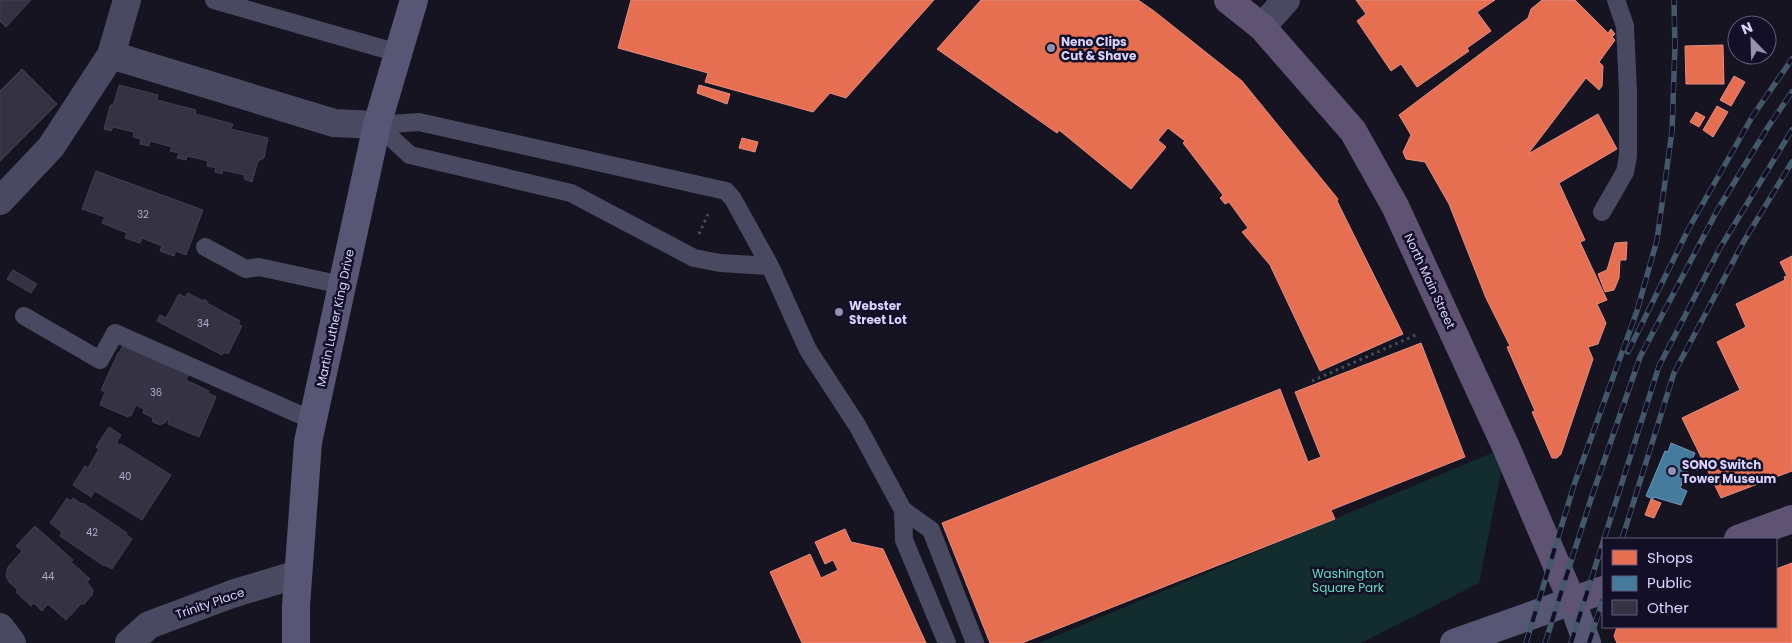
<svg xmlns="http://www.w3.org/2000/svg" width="1792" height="643" font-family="Poppins,sans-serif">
  <rect width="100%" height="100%" fill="#161421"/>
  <!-- green -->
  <path fill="#132c2d" d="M1506 447 1479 583 1361 643H1039Z"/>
  <!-- shops -->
  <path fill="#e76f51" stroke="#e38d85" d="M631 0H934L846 98 830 93 813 112 705 82 708 73 618 48Z
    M981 0H1138L1154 11 1242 81 1338 199 1337 201 1403 334 1320 371 1270 265 1242 232 1248 228 1229 202 1225 204 1220 198 1223 195 1183 143 1185 141 1168 128 1158 140 1166 147 1131 189 1059 130 1057 133 937 49Z
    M1356 0H1495L1477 12 1491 31 1467 48 1469 51 1417 87 1401 64 1391 71 1357 21 1366 14Z
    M1542 0H1575L1608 33 1611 29 1615 34 1612 37 1615 40 1599 62 1603 66 1602 86 1599 90 1586 78 1528 154 1598 114 1617 149 1559 183 1585 240 1580 242 1607 300 1597 304 1606 323 1598 344 1588 347 1593 359 1561 454 1557 458H1552L1532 412 1535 411 1507 347 1510 346 1486 298 1449 204 1425 162 1406 159 1403 152 1411 135 1399 115 1528 18 1531 9Z
    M1723 45 1724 84H1686L1685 46Z
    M1734 76 1745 82 1731 106 1720 100Z
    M699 85 730 94 727 104 697 93Z
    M1717 106 1728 112 1713 137 1703 130Z
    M1696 112 1705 117 1699 127 1690 122Z
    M742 138 758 142 755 152 739 148Z
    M1627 242 1626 260H1620L1619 278 1614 290 1605 292 1598 274 1607 270 1615 243Z
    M1792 256V471L1721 498 1682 418 1740 390 1717 342 1746 327 1736 304 1785 280 1784 277 1787 276 1780 262Z
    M1421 343 1465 457 1331 510 1335 519 1022 643H990L942 523 1280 389 1308 462 1321 457 1295 392Z
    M1651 499 1661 503 1654 518 1645 515Z
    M845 529 851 542 883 549 926 643H802L770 572 810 554 821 578 838 570 833 560 825 564 815 542Z
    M1792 563V643H1617L1614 636 1617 627H1776V569Z"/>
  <!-- public -->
  <path fill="#457b9d" stroke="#7196ba" d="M1671 443 1695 453 1680 488 1687 491 1681 505 1654 497 1653 499 1646 496 1665 451 1668 452Z"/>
  <!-- building -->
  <path fill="#343243" stroke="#433f54" d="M0 0H31L6 27 0 21Z
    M22 69 57 104 0 161V91Z
    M119 85 158 95 157 100 196 110 195 114 233 124 231 129 268 138 264 158 258 161 252 182 244 179 245 175 223 170 222 174 215 172 216 168 207 166 208 161 187 156 186 160 177 158 179 153 170 151 172 147 150 141 149 146 140 144 141 139 133 137 134 132 113 127 111 131 104 129 110 106 114 103Z
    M96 171 203 210 186 255 176 251 174 256 160 251 162 246 142 238 140 243 125 238 127 233 102 223 105 217 82 209Z
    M13 270 37 284 31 293 7 279Z
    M188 293 203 301 204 299 207 301V303L240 321 238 324 242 326 228 354 224 352 222 355 157 321 160 315 166 318 179 294 185 297Z
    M123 345 189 374 186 380 209 391 208 393 216 397 199 437 168 424 169 420 167 419 166 422 160 425 153 422 152 417 143 413 144 409 136 405 131 416 129 415 128 417 100 405 105 392 101 390 118 353H119Z
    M109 427 121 435 116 443 120 445 121 444 171 475 142 520 95 491 91 497 73 485 85 466 88 468 99 449 96 447Z
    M67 498 71 501 73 498 82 504 83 503 127 533 126 534 132 539 112 569 105 565 104 566 60 536 62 532 50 523Z
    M35 526 73 560 71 562 90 579 87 582 93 590 92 595 84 604H81L66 620 48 604 42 611 34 603 31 606 16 592 18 590 9 582 6 576 8 567 22 551 16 546Z"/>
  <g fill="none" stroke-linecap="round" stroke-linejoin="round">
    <!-- path -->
    <path stroke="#44505f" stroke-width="3" stroke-dasharray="2.5 4" stroke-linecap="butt" d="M699 234 708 214
      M1312 381 1418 334"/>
    <!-- service -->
    <path stroke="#4a4962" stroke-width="18" d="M214 0 398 53
      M377 125 419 122 726 191 733 199 770 266 808 350 857 425 903 510 904 540 947 643
      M377 125 410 155 571 193 694 258 720 263 770 266
      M1602 212 1625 172 1628 156V92L1625 26 1616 0
      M205 247 246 269 259 267 342 285
      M24 316 100 360 115 333 312 420
      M903 510 931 530 975 643"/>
    <!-- minor -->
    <path stroke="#4a4962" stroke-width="28" d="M1262 27 1286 0
      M111 55 334 123 377 125
      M0 201 51 147 111 55 127 0
      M0 627 12 643
      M129 643 149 625 232 594 298 574"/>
    <!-- secondary -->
    <path stroke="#575674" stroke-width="28" d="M296 643V606L308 442 377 125 414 0
      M1454 643 1572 601 1587 643"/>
    <!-- primary -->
    <path stroke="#5e5373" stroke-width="28" d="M1228 0 1262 27 1353 131 1395 206 1506 447 1572 601 1603 590
      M1738 539 1792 519"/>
    <defs>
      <path id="rail" d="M1628 352 1689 228 1752 117 1792 59
        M1622 539 1674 373 1744 241 1792 162
        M1526 643 1574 485 1637 311 1657 240 1672 131 1675 46 1674 0
        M1545 643 1591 499 1640 357 1718 209 1768 127 1792 92
        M1571 643 1659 366 1720 248 1792 130
        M1589 643 1603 599"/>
    </defs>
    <!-- rail casing -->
    <use href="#rail" stroke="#43596b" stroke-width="5.5"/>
    <!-- rail -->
    <use href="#rail" stroke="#130f26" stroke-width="4" stroke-dasharray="11" stroke-linecap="butt"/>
  </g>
  <!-- markers -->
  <g fill="#9591b1" stroke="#130f26" stroke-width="2">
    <circle cx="1051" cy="48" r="5"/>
    <circle cx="839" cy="312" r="5"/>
    <circle cx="1672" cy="471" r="5"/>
  </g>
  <g text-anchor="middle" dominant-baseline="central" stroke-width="5" stroke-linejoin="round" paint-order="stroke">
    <!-- number labels -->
    <g font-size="10" fill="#b0acd0">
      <text x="143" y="214">32</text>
      <text x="203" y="323">34</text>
      <text x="156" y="392">36</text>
      <text x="125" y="476">40</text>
      <text x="92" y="532">42</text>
      <text x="48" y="576">44</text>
    </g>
    <!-- poi labels -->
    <g font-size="12" font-weight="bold" fill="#d9d4ff" stroke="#130f26" text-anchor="start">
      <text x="1061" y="41">Neno Clips<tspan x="1061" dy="14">Cut &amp; Shave</tspan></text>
      <text x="849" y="305">Webster<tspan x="849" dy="14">Street Lot</tspan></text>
      <text x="1682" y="464">SONO Switch<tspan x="1682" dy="14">Tower Museum</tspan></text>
    </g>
    <!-- street labels -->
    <g font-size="12" fill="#d9d4ff" stroke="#130f26">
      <text transform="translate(1430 281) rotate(65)">North Main Street</text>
      <text transform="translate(335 318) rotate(-78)">Martin Luther King Drive</text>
      <text transform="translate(210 603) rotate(-19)">Trinity Place</text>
    </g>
    <!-- park labels -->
    <g font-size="12" fill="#5fe0c0" stroke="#130f26">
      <text x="1348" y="573">Washington<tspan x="1348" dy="14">Square Park</tspan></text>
    </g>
  </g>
  <!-- legend -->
  <rect x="1602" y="538" width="175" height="90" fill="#130f26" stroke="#625e7d"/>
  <rect x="1612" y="550" width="25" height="15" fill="#e76f51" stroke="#625e7d"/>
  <text x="1647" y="563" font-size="15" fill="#d9d4ff">Shops</text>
  <rect x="1612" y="576" width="25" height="15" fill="#457b9d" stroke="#625e7d"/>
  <text x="1647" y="588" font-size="15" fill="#d9d4ff">Public</text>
  <rect x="1612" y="600" width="25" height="15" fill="#343243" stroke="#625e7d"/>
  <text x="1647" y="613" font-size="15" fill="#d9d4ff">Other</text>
  <!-- north arrow -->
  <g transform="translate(1752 40) rotate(337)"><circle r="24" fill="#130f26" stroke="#625e7d"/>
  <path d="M0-4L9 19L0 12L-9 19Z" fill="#9591b1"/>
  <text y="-8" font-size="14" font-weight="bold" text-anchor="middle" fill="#d9d4ff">N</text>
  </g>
</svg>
